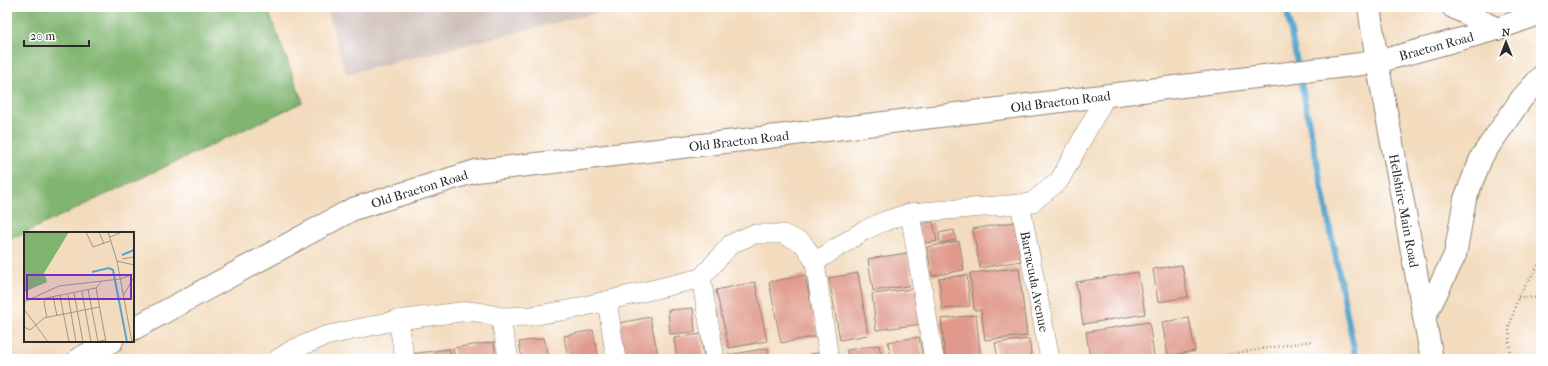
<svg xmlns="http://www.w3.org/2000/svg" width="1548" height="366" font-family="'IM FELL French Canon',serif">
  <rect width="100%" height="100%" fill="#fff"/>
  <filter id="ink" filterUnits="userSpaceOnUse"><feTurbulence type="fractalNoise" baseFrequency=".025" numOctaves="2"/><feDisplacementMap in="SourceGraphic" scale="8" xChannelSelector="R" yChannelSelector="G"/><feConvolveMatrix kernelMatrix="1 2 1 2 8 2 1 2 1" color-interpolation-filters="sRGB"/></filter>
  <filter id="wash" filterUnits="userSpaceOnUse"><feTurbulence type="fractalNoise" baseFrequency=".012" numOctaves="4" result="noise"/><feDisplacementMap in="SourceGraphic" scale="16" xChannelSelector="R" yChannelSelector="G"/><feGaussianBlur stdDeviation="0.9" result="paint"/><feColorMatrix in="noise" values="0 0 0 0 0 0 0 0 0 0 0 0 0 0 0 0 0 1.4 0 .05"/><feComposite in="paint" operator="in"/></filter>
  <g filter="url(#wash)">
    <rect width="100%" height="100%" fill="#f3dbbd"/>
    <!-- industrial -->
    <path fill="#cfc0ba" d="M326 7H621L346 74Z"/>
    <!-- forest -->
    <path fill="#80b570" stroke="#56704e" d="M7 7H267L303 102 7 241Z"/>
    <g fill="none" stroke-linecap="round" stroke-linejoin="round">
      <!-- stream -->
      <path stroke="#54a5cf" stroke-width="6" d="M1286 7 1356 359"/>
    </g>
    <g id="blocks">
      <!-- building -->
      <path fill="#e0998a" d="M933 222 937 241 920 244 917 225Z
        M1014 222 1021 261 980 268 973 229Z
        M954 230 956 240 940 243 939 233Z
        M959 241 964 270 932 276 927 247Z
        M907 253 913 285 873 291 868 259Z
        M1182 265 1188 297 1158 302 1153 269Z
        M1019 268 1027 336 985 340 981 310H974L970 273Z
        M1138 272 1145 314 1083 324 1076 282Z
        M858 273 868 335 840 340 829 278Z
        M805 275 818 336 781 343 769 282Z
        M967 275 970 306 942 309 939 278Z
        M755 282 767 341 729 348 716 290Z
        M919 288 923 324 876 330 872 294Z
        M693 308 695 332 670 334 668 310Z
        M976 315 981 359H945L941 319Z
        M650 317 659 359H621L614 324Z
        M1189 318 1195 351 1168 356 1162 322Z
        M1149 322 1154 356 1137 359H1090L1086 332Z
        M593 330 599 359H568L564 336Z
        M701 334 704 359H677L674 338Z
        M919 337 923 359H891L888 342Z
        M544 338 548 359H522L519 342Z
        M1029 339 1032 359H998L995 343Z
        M494 342 496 359H455L453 348Z
        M879 345 882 359H848L847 350Z
        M768 348 770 359H729L728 355Z
        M450 349 451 359H411L410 354Z
        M818 353 819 359H810L809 354Z"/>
    </g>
  </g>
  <g filter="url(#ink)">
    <use href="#blocks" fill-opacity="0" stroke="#8f8374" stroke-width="1"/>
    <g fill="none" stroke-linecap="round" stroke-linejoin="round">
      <defs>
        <g id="minor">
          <path id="s1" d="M1020 204 1050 359"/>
          <path d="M910 213 934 359"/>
          <path d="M815 262 829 359"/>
          <path d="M701 278 715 359"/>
          <path d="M607 301 616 359"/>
          <path d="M500 317 509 359"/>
          <path d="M398 320 405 359"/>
          <path d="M278 359 292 350 325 336 398 320 468 311 484 313 500 317 531 316 573 309 701 278 731 244 754 234H783L803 243 815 262 863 231 885 221 910 213 1031 203 1059 181 1106 96"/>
        </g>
        <g id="tertiary">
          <path id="s2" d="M133 329 353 209 476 171 786 135 1377 62"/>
          <path d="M79 359 112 341"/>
        </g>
        <g id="secondary">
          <path id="s3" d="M1377 62 1432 359"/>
        </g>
        <g id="primary">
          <path id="s4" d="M1369 7 1377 62 1497 29 1541 13"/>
          <path d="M1453 7 1497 29"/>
          <path d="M1424 318 1455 255 1465 199 1482 156 1522 98 1541 77"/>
        </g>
      </defs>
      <!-- minor casing -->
      <use href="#minor" stroke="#8f8374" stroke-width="20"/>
      <!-- tertiary casing -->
      <use href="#tertiary" stroke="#8f8374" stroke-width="24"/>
      <!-- secondary casing -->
      <use href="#secondary" stroke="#8f8374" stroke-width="24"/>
      <!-- primary casing -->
      <use href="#primary" stroke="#8f8374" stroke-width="24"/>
      <!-- path -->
      <path stroke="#8f8374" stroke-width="2.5" stroke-dasharray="1 3" stroke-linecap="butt" d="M1518 297 1541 298
        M1199 359 1312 341
        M1510 359 1509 328 1518 297 1541 261"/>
      <!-- minor -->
      <use href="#minor" stroke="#fff" stroke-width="19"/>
      <!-- tertiary -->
      <use href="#tertiary" stroke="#fff" stroke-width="22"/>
      <!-- secondary -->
      <use href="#secondary" stroke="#fff" stroke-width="22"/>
      <!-- primary -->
      <use href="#primary" stroke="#fff" stroke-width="22"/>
    </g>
  </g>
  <g text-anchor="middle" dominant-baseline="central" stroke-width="3.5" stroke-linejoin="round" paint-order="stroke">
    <!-- street labels -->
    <g font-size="13" fill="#2b2b2b" stroke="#fff">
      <text stroke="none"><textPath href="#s4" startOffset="117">Braeton Road</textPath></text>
      <text stroke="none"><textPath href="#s2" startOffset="968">Old Braeton Road</textPath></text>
      <text stroke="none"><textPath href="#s2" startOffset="644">Old Braeton Road</textPath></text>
      <text stroke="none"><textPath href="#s2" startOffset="320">Old Braeton Road</textPath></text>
      <text stroke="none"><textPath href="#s3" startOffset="151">Hellshire Main Road</textPath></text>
      <text stroke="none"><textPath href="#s1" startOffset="79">Barracuda Avenue</textPath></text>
    </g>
  </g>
  <!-- overview -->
  <g transform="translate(24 232)">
    <rect width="110" height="110" fill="#f3dbbd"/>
    <path d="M0 0H45L20 41 23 50 0 60Z" fill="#80b570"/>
    <path fill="none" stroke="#54a5cf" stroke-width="2" d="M98 23 110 18M68 40 85 36 89 38 103 110"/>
    <path fill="none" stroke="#a39583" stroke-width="1" d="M62 0 69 15 86 9M75 0 80 12M84 0 93 29 108 110M86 5 98 0M98 27 110 25M93 29 110 33M96 47 110 42M72 56 82 110M64 57 74 110M58 60 67 110M50 61 59 110M44 63 52 110M29 64 33 84M36 64 45 110M99 64 110 45M0 70 35 54 96 47M0 77 24 110M23 86 20 70 22 66 72 56 77 50M0 95 6 98 20 86 75 75M70 110 82 108"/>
    <path fill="#7b2cbf" fill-opacity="0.15" stroke="#7b2cbf" stroke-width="2" d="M3 43H107V67H3Z"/>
    <rect width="110" height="110" fill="none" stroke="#2b2b2b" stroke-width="2"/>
  </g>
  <!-- margin -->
  <rect width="1548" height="366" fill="none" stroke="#fff" stroke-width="24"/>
  <!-- north arrow -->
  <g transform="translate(1506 42)" stroke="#ffffff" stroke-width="3" paint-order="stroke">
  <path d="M0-3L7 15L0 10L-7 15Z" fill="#2b2b2b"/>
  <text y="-6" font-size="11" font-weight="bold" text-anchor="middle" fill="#2b2b2b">N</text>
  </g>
  <!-- scale -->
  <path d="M24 40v6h65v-6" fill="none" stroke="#2b2b2b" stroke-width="2"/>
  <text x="30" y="40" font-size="12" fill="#2b2b2b" stroke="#ffffff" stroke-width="3" paint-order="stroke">20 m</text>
</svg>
